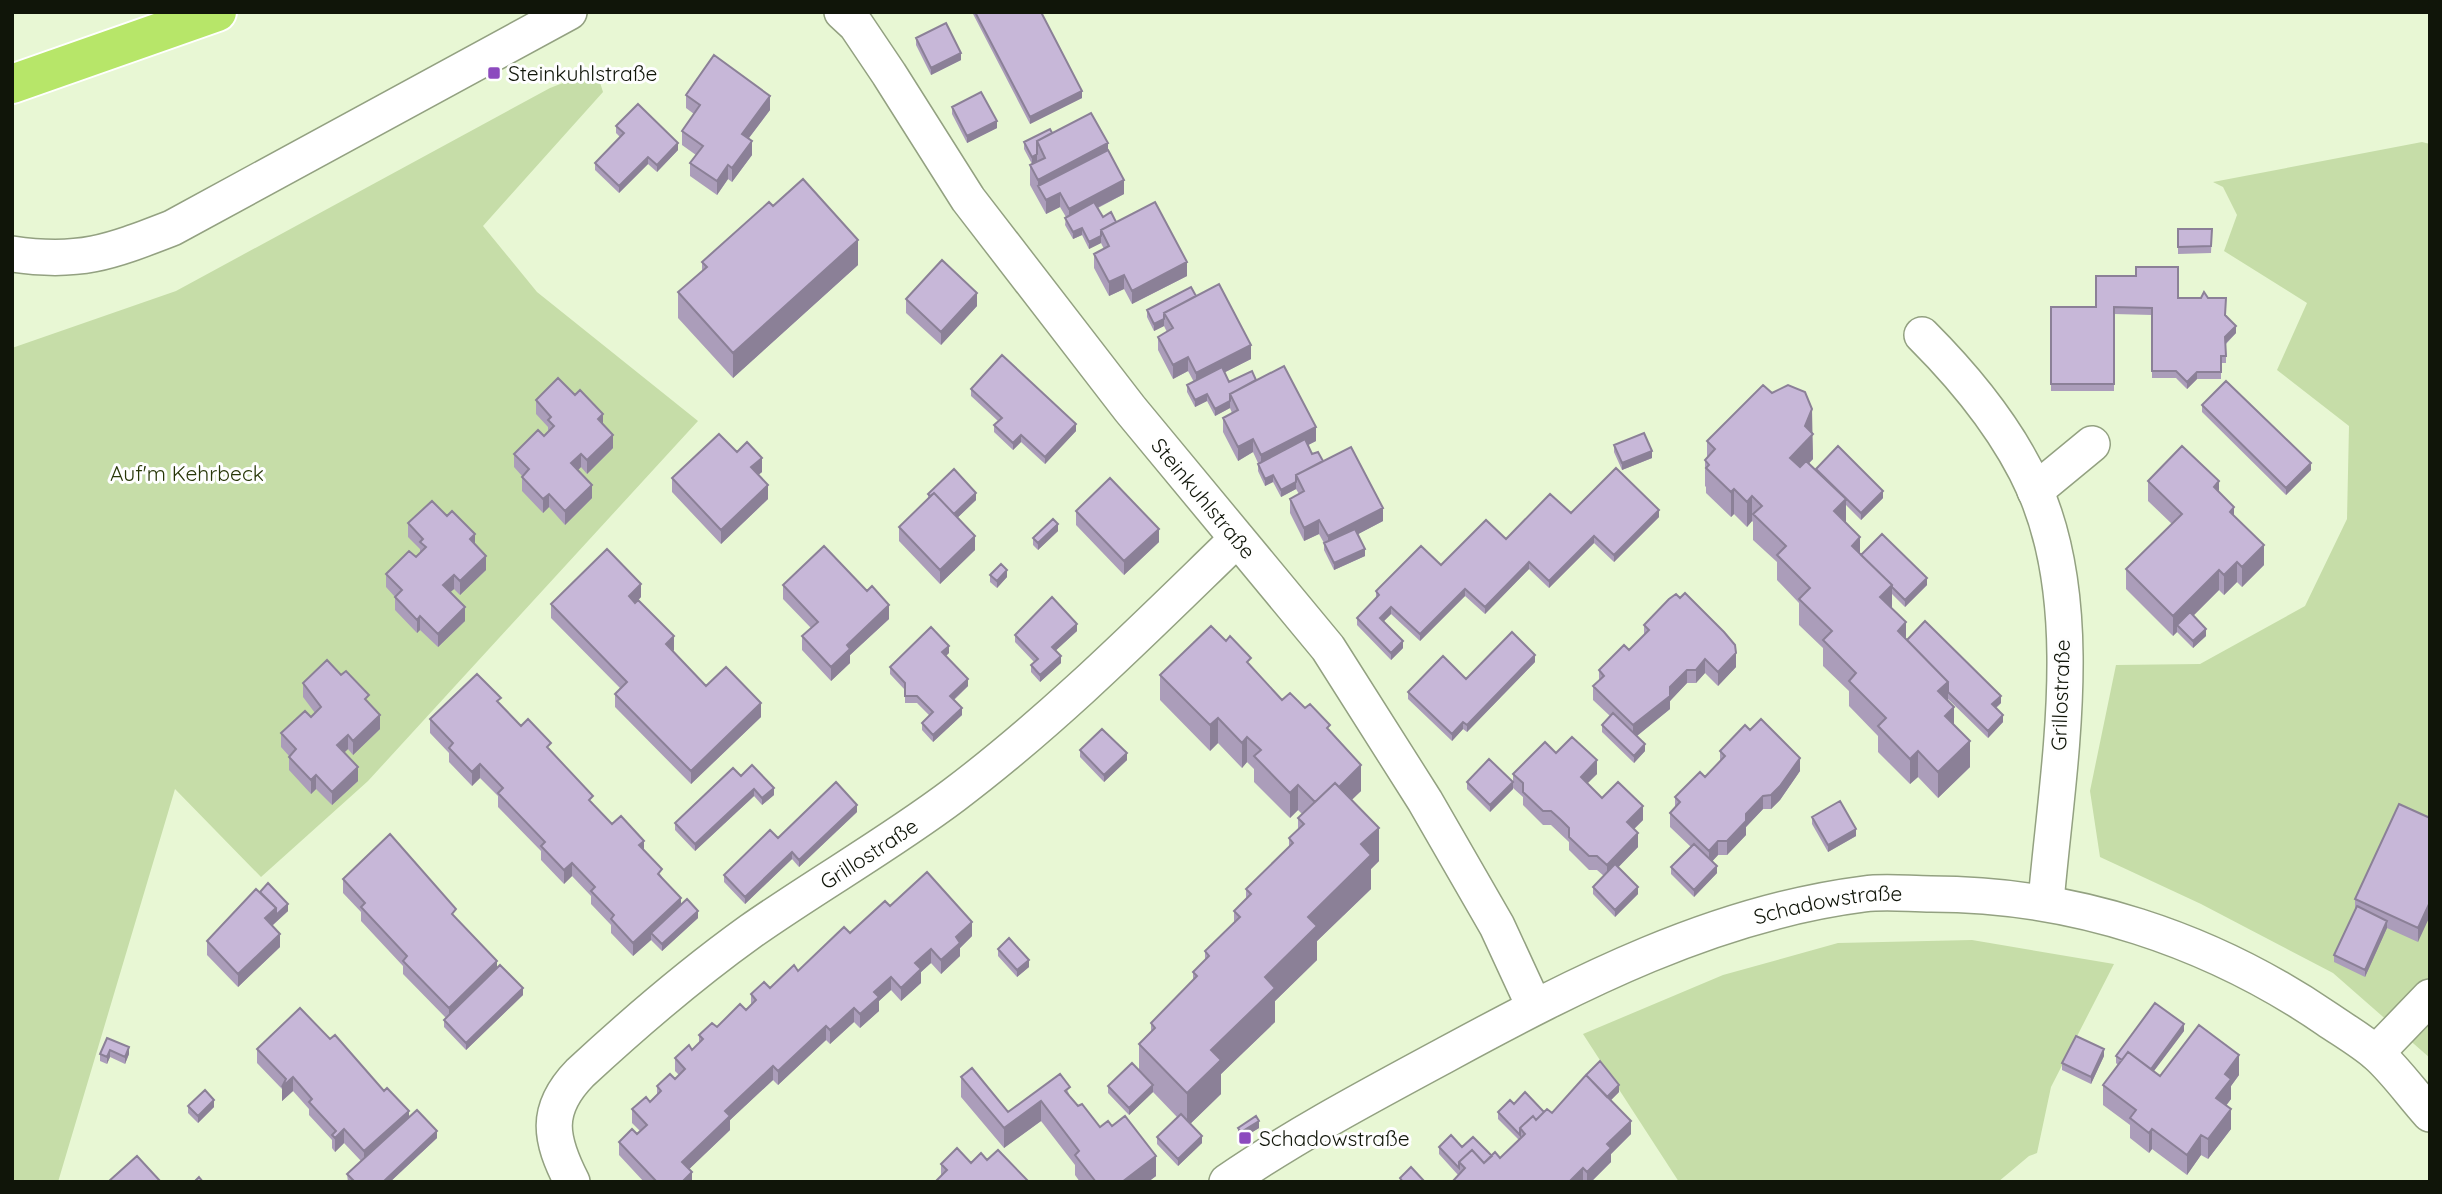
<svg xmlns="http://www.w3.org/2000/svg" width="2442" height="1194" font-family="Quicksand,sans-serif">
  <rect width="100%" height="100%" fill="#e8f7d4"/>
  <!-- green -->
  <path fill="#c6dda8" d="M596 70 603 92 483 226 537 292 698 421 368 781 261 877 175 789 58 1182H12V348L176 291 550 88Z
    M2422 142 2430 144V1058L2333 973 2201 904 2100 857 2090 791 2116 665 2200 664 2305 606 2347 519 2349 426 2277 370 2307 303 2224 251 2237 215 2223 187 2213 182Z
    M1972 940 2114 964 2051 1087 2037 1153 2029 1156 1998 1182H1679L1583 1034 1723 975 1838 943Z"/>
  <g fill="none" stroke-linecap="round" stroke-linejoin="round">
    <defs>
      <g id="street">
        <path id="s1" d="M842 12 856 25 889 74 968 199 1130 409 1328 648 1425 801 1497 926 1534 1006"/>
        <path d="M12 254C80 264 110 252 172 228L569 12"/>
        <path d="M1922 335C1967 380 2009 431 2035 490 2088 612 2057 772 2046 902"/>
        <path d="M2035 491 2092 444"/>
        <path d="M2376 1053 2430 997"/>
        <path id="s2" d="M572 1182C550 1139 544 1110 580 1073 634 1023 691 974 751 931 818 884 889 844 954 795 1056 718 1146 627 1237 539"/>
        <path id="s3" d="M1227 1182C1297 1134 1373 1094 1447 1054 1578 983 1714 913 1864 894 1886 891 1909 894 1931 894 2073 894 2210 939 2327 1019 2343 1030 2362 1041 2377 1054 2396 1071 2412 1094 2430 1114"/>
      </g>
      <path id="highway" d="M12 84 217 12"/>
    </defs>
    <!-- street casing -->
    <use href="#street" stroke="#93a181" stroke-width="38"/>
    <!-- highway casing -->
    <use href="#highway" stroke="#fff" stroke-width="42"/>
    <!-- street -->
    <use href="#street" stroke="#fff" stroke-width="35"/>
    <!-- highway -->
    <use href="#highway" stroke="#b7e669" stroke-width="38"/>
  </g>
  <!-- wall -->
  <path fill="#ab9dba" d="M972 12H1041L1082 98 1030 124Z
    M916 38 961 60 931 75 916 45Z
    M686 95 770 110 749 138 752 155 732 182 728 179 717 195 690 176V163L696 155 682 145V131L694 114 686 108Z
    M952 107 997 128 967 143 952 114Z
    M616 126 678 150 657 172 648 164 619 193 595 170V163L620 137 616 133Z
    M1052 133 1108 150 1124 194 1098 208 1103 217 1116 222 1187 276 1132 304 1124 289 1109 296 1094 268V254L1104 249 1101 243 1089 249 1082 235 1073 239 1065 225 1066 217 1060 207 1046 214 1030 185V165L1037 162 1032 164 1024 149V142Z
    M773 206 858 265 733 378 678 318V292L702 271V262Z
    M2178 229H2212L2211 253 2178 254Z
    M1196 296 1251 359 1225 372 1229 382 1256 380 1316 441 1308 445 1312 454 1323 461 1383 521 1358 534 1365 556 1334 570 1324 550V543L1319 534 1304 541 1290 513V499L1299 494 1296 489 1281 497 1273 482 1265 486 1258 471V463L1253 452 1238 461 1223 432V418L1232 413 1230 408 1215 416 1207 401 1195 407 1187 392V385L1194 382 1188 371 1173 379 1158 350V337L1167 332 1164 326 1154 331 1147 317V310Z
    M2178 298H2208L2226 315 2236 333 2226 344V363H2221V379H2197L2187 389 2176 378H2152V315L2114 314V391H2051V307H2096Z
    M906 299 977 306 941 345 906 313Z
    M971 389 1076 431 1045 464 1021 442 1013 450 994 432V425L998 421 971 396Z
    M1772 393 1812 433 1813 459 1809 463 1816 471V469L1883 498 1861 520 1846 505V523L1860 553 1927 585 1905 607 1892 594V608L1906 639 2001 703 1996 708 2003 722 1988 738 1948 699 1954 725 1970 767 1938 798 1918 777 1910 784 1878 752V736L1849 706V691L1823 666V648L1799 625V603L1777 580V562L1753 540V522L1752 521 1747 527 1734 514 1731 517 1706 493V487L1705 486V460L1707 457V441Z
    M536 400 603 424 613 448 587 474 581 467 578 470 592 498 565 525 549 507 543 513 522 491V476L514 467V454L544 436 548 431V427L536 414Z
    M2202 405 2311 470 2286 495 2202 412Z
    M1614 445 1652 458 1622 470 1614 452Z
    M737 452 762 472 758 475 768 499 721 544 672 492V478Z
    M2148 481 2219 492 2264 565 2242 587 2237 582 2224 595 2219 590 2193 616 2206 636 2193 648 2177 632 2173 636 2126 589V569L2172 524 2148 501Z
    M928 494 976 500 957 518 975 550 940 584 899 541V527L928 498Z
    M1076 511 1159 542 1124 575 1076 525Z
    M1571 513 1659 517 1614 562 1594 543 1549 588 1529 569 1485 614 1465 596 1420 641 1391 614 1383 622 1403 648 1391 660 1357 625V618L1376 598V591Z
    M408 523 475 545 486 570 460 595 454 589 450 592 465 621 438 647 420 630 417 633 395 610V597L386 587V574L416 557 420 553V549L408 537Z
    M1058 531 1038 550 1033 545V538Z
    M990 575 1007 577 997 588 990 582Z
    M783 585 889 619 850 655V663L831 681 802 650V636L811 628 783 599Z
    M641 597 635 603 674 650 673 651 706 686 761 717 691 784 615 707V694L620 688 551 618V604Z
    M1644 625 1736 667 1718 686 1705 673 1696 683H1687L1670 701V709L1637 736 1645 751 1634 763 1602 732V725L1610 716 1593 700V686L1599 681V670L1629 650 1644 635Z
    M1077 631 1055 651 1061 663 1040 682 1031 672V665L1034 662 1015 642V635Z
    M949 653 946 656 968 686 954 700 962 715 933 742 922 730V723L930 716 917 703H905V690L890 674V667Z
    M1535 662 1467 732 1463 729 1452 741 1408 699V692L1466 679Z
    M1251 666 1282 700 1305 708 1330 731 1361 791 1351 800 1379 861 1371 869V889L1317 941V960L1275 1001V1022L1221 1074V1094L1190 1124 1202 1143 1178 1166 1157 1144V1137L1177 1117 1153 1092 1129 1115 1108 1093V1086L1139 1070V1044L1151 1032V1023L1193 980V972L1205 960V951L1234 923V911L1246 899V889L1289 847V838L1298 829V818L1302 814 1298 810 1290 818 1254 782V769L1247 762 1242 768 1218 743 1210 751 1160 700V675Z
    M303 683 369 703 380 729 353 755 348 749 344 753 358 781 332 805 316 789 311 794 289 770V756L281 747V733L311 717 315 713 303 697Z
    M501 705 521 726 551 751 593 805 612 824 644 851 681 904 698 918 662 951 651 940 633 956 611 933V925L591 904V896L572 876 564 884 541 860V851L498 807V796L480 778 472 786 449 762V753L430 733V719Z
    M1750 730 1800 771 1780 800 1771 809H1763L1746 827V835L1727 855H1718L1712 861 1717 873 1694 897 1671 874V867L1691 847 1670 827V813L1675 807V797L1705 777 1720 761V751Z
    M1080 750 1127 760 1104 782 1080 757Z
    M1556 753 1597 774 1587 783 1602 798 1643 820 1634 829 1638 847 1618 867 1638 894 1615 917 1593 894V887L1604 876 1597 870H1589L1569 850V842L1551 825H1543L1523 805V797L1513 788V774Z
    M741 776 774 795 762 805 754 796 695 851 675 830V823Z
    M1467 782 1513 789 1490 812 1467 789Z
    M857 812 799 867 792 859 745 904 724 882V875L778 838Z
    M1812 817 1856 836 1828 852 1812 824Z
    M2430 818 2418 942 2387 928 2365 977 2334 962V955L2355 910V899Z
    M343 879 456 918 497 968 523 995 466 1050 444 1027V1020L446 1018 403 974V966L361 921V912L343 893Z
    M260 892 288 911 272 926 280 947 238 987 207 955V941Z
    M890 906 972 936 960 948V956L941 974 931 963 921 972V983L901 1001 891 990 879 1001V1011L860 1028 854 1022 830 1044 826 1040 778 1085 773 1080 730 1120V1130L689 1169 692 1182H644L619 1155V1142L637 1134 640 1131 632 1123V1109L650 1102 657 1096V1086L675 1079 679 1075 675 1071V1058L692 1050 699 1043V1035L717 1027 746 1010 751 1004V994L770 988 798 971Z
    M998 949 1029 967 1017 977 998 956Z
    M2184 1031 2154 1071 2160 1076 2239 1075 2231 1086V1099L2226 1106 2231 1129 2208 1159 2201 1155 2187 1175 2152 1149 2149 1153 2130 1138V1125L2103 1105V1085L2118 1065 2116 1063V1056Z
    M107 1038 129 1054 125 1064 110 1057 107 1064 100 1061V1054Z
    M330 1039 384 1091 409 1117 437 1138 390 1182H348L347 1174 361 1161 344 1143 335 1152 332 1148V1140L309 1115V1109L293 1091 282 1101V1089L257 1063V1049Z
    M2104 1056 2091 1084 2062 1070V1063Z
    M1060 1074 1070 1096 1078 1106 1100 1127 1156 1176 1148 1182H1080L1075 1175V1165L1041 1121 1004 1148 961 1097V1077L1008 1112Z
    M1619 1092 1611 1100 1631 1134 1611 1154V1162L1591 1182H1452L1458 1175 1439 1154V1147H1462L1500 1158 1519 1140 1498 1119V1112L1514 1104 1552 1113Z
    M188 1106 214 1107 198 1123 188 1113Z
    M1238 1128H1259L1241 1139 1238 1135Z
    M987 1160 941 1176V1164L971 1163Z"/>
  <!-- shaded-wall -->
  <path fill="#8b8097" d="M961 53V60L931 75V68Z
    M1082 91V98L1030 124V117Z
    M770 96V110L742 147V134Z
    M997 121V128L967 143V136Z
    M752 141V155L732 182V168Z
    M678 143V150L657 172V165Z
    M1108 143V163L1038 186V180Z
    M1037 154V161L1032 164V157Z
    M648 157V164L619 193V186Z
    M728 165V179L717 195V181Z
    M1124 180V194L1069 222V209Z
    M1060 193V207L1046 214V200Z
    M1082 228V235L1073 239V232Z
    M1101 236V243L1089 249V242Z
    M858 240V265L733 378V353Z
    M1187 262V276L1132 304V291Z
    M1124 275V289L1109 296V282Z
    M977 293V306L941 345V332Z
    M1164 319V326L1154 331V324Z
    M2236 326V333L2225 344V337Z
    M1251 345V359L1196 387V373Z
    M1188 357V371L1173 379V365Z
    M2197 372V379L2187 389V382Z
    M1207 394V401L1195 407V400Z
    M1230 401V408L1215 416V409Z
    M1812 409 1813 459 1790 483V458Z
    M603 414V428L598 419Z
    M1076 424V431L1045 464V457Z
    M1316 427V441L1261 469V455Z
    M613 435V448L587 474V460Z
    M1021 435V442L1013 450V443Z
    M1253 439V452L1238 461V447Z
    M1652 451V458L1622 470V463Z
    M581 454V467L571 477V463Z
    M762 458V472L751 481V467Z
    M2311 463V470L2286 495V488Z
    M1273 475V482L1265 486V479Z
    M2219 481V501L2214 487Z
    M1296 482V489L1281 497V490Z
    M592 485V498L565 525V511Z
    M768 485V499L721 544V530Z
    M1734 489V514L1731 517V492Z
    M1883 491V498L1861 520V513Z
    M976 493V500L951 524V517Z
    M549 494V507L543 513V499Z
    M1752 496V521L1747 527V502Z
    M1846 499V524L1834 511Z
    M2234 507V527L2230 512Z
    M1383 508V521L1328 550V536Z
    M1659 510V517L1614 562V555Z
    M1319 520V534L1304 541V528Z
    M1058 524V531L1038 550V543Z
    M1159 529V542L1124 575V561Z
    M475 534V548L470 539Z
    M975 536V550L940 584V570Z
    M1594 536V543L1549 588V581Z
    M1860 537V563L1852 546Z
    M2264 545V565L2242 587V567Z
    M1365 549V556L1334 570V563Z
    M486 556V570L460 595V581Z
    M1529 562V569L1485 614V607Z
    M2237 562V582L2224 595V575Z
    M1007 570V577L997 588V581Z
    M2219 570V590L2181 628 2177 625V632L2173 636V616Z
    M454 575V589L443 599V585Z
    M1927 578V585L1905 607V600Z
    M641 584V597L629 610V596Z
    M1892 585V610L1880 597Z
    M1465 589V596L1420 641V634Z
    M889 605V619L850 655V663L831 681V667L847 645Z
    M465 607V621L438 647V634Z
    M1391 607V614L1380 625V618Z
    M420 616V630L417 633V620Z
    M1906 622V647L1898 631Z
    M1077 624V631L1052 654V647Z
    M2206 629V636L2193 648V641Z
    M674 636V650L666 658V644Z
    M1403 641V648L1391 660V653Z
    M949 646V653L942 659V652Z
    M1736 653V667L1718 686V672Z
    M1535 655V662L1467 732V725Z
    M1061 656V663L1040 682V675Z
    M1705 659V673L1696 683V670Z
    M1687 670V683L1670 701V709L1633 739V725Z
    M968 679V686L950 703V696Z
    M1948 682V707L1938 691Z
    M2001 696V703L1992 711V704Z
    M761 703V717L691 784V771Z
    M1954 707V733L1945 716Z
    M962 708V715L933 742V735Z
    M380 715V729L353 755V741Z
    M2003 715V722L1988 738V731Z
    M1218 718V743L1210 751V725Z
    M1463 722V729L1452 741V734Z
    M348 735V749L337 759V745Z
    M1247 737V762L1242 768V743Z
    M1970 741V767L1938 798V772Z
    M1645 744V751L1634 763V756Z
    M1918 751V777L1910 784V759Z
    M1127 753V760L1104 782V775Z
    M1800 758V771L1780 800 1771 809V795Z
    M1597 760V774L1581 790V777Z
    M480 764V778L472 786V772Z
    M1361 765V791L1319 832V807Z
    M358 767V781L332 805V792Z
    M316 775V789L311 794V780Z
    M1513 782V789L1490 812V805Z
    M1298 785V810L1290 818V793Z
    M774 788V795L762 805V798Z
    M754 789V796L695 851V844Z
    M1763 796V809L1746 827V835L1727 855V841L1746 814Z
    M857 805V812L799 867V860Z
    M1643 806V820L1627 836V822Z
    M1379 828V861L1371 869V889L1317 941V960L1275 1001V1022L1221 1074V1094L1187 1127V1093L1211 1050 1361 844Z
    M1856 829V836L1828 852V845Z
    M1638 833V847L1607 879V865Z
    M644 841V854L639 845Z
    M1718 841V855L1709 865V851Z
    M792 852V859L745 904V897Z
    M572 863V876L564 884V870Z
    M1717 866V873L1694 897V890Z
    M1638 887V894L1615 917V910Z
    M681 898V912L651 933V940L633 956V943Z
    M2430 902V916L2418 942V928Z
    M288 904V911L265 932V918L276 908Z
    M698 911V918L662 951V944Z
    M2387 921V928L2365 977V970Z
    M972 922V936L960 948V956L941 974V960L956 937Z
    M280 934V947L238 987V974Z
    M931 949V963L921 972V983L901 1001V988L915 963Z
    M1029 960V967L1017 977V970Z
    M497 961V975L449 1021V1008Z
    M891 977V990L879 1001V1011L860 1028V1014L874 992Z
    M523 988V995L466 1050V1043Z
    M854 1008V1022L830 1044V1030Z
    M2184 1024V1031L2144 1084V1077Z
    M826 1026V1040L778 1085V1071Z
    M129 1047V1054L125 1064V1057Z
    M2104 1049V1056L2091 1084V1077Z
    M110 1050V1057L107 1064V1057Z
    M2239 1055V1075L2231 1086V1099L2216 1118V1098L2225 1074Z
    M773 1066V1080L730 1120V1130L682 1176V1162L725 1111Z
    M293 1077V1091L282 1101V1087Z
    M1153 1085V1092L1129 1115V1108Z
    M1619 1085V1092L1604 1107V1100Z
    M214 1100V1107L198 1123V1116Z
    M1041 1101V1121L1004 1148V1128Z
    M2231 1109V1129L2208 1159V1139Z
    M409 1111V1124L364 1165V1151Z
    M1259 1121V1128L1241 1139V1132Z
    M1631 1121V1134L1611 1154V1162L1591 1182H1587V1172L1607 1144Z
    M344 1129V1143L335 1152V1138Z
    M2152 1129V1149L2149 1153V1133Z
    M437 1131V1138L390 1182H383Z
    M2201 1135V1155L2187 1175V1155Z
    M1202 1136V1143L1178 1166V1159Z
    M1156 1156V1176L1148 1182H1122Z
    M1583 1168V1182H1569Z
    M692 1172V1182H682Z"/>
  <!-- building -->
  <path fill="#c7b7d8" stroke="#8b8097" stroke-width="2" d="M975 12H1041L1082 91 1030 117Z
    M946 23 961 53 931 68 916 38Z
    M714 55 770 96 742 134 752 141 732 168 728 165 717 181 690 163 703 146 682 131 700 105 686 95Z
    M981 92 997 121 967 136 952 107Z
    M638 104 678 143 657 165 648 157 619 186 595 163 624 133 616 126Z
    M1091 113 1108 143 1038 180 1030 165 1045 158 1037 141Z
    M1050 129 1052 133 1037 141V154L1032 157 1024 142Z
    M1108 150 1124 180 1069 209 1060 193 1046 200 1038 186Z
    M803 179 858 240 733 353 678 292 707 267 702 262 769 202 773 206Z
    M1094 202 1103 217 1111 212 1116 222 1101 230V236L1089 242 1082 228 1073 232 1065 218Z
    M1155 202 1187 262 1132 291 1124 275 1109 282 1094 254 1109 246 1101 230Z
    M2178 229H2212L2211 246 2178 247Z
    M942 260 977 293 941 332 906 299Z
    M2136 267H2178V298H2201L2204 292 2208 298H2226L2225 315 2236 326 2225 337 2226 356H2221V372H2197L2187 382 2176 371H2152V308L2114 307V384H2051V307H2096V276H2136Z
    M1219 284 1251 345 1196 373 1188 357 1173 365 1158 337 1173 328 1164 313Z
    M1191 287 1196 296 1164 313V319L1154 324 1147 310Z
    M1002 355 1076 424 1045 457 1021 435 1013 443 994 425 1002 418 971 389Z
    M1284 366 1316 427 1261 455 1253 439 1238 447 1223 418 1238 410 1230 394Z
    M1222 367 1229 382 1252 371 1256 380 1230 394V401L1215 409 1207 394 1195 400 1187 385Z
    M558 378 575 395 580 390 603 414 598 419 613 435 587 460 581 454 571 463 592 485 565 511 549 494 543 499 522 477 529 469 514 454 538 430 544 436 554 426 548 420 551 417 536 400Z
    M2226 381 2311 463 2286 488 2202 405Z
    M1763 385 1772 393 1788 385 1805 392 1812 409 1805 426 1813 434 1790 458 1800 467 1806 461 1846 499 1834 511 1860 537 1852 546 1892 585 1880 597 1906 622 1898 631 1948 682 1938 691 1954 707 1945 716 1970 741 1938 772 1918 751 1910 759 1878 726 1886 718 1849 681 1856 673 1823 640 1832 631 1799 599 1810 588 1777 555 1786 546 1753 514 1762 506 1752 496 1747 502 1734 489 1731 492 1706 468 1709 465 1705 460 1715 449 1707 441Z
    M1644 433 1652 451 1622 463 1614 445Z
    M719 434 737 452 747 442 762 458 751 467 768 485 721 530 672 478Z
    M1305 439 1312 454 1318 452 1323 461 1296 475V482L1281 490 1273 475 1265 479 1258 464Z
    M1838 446 1883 491 1861 513 1816 469Z
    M2182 446 2219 481 2214 487 2234 507 2230 512 2264 545 2242 567 2237 562 2224 575 2219 570 2173 616 2126 569 2182 514 2148 481Z
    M1351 447 1383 508 1328 536 1319 520 1304 528 1290 499 1304 491 1296 475Z
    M1616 468 1659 510 1614 555 1594 536 1549 581 1529 562 1485 607 1465 589 1420 634 1391 607 1380 618 1403 641 1391 653 1357 618 1379 595 1376 591 1421 546 1441 565 1486 520 1506 539 1550 494 1571 513Z
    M954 469 976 493 954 514 934 493 930 496 928 494Z
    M1110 478 1159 529 1124 561 1076 511Z
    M934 493 975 536 940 570 899 527Z
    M432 501 447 516 452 511 475 534 470 539 486 556 460 581 454 575 443 585 465 607 438 634 420 616 417 620 395 597 402 590 386 574 409 551 416 557 426 547 420 542 423 539 408 523Z
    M1053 519 1058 524 1038 543 1033 538Z
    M1355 529 1365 549 1334 563 1324 543Z
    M1882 534 1927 578 1905 600 1892 587V585L1861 555Z
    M824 546 867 591 872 586 889 605 847 645 850 649 831 667 802 636 818 622 783 585Z
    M607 549 641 584 629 596 635 603 638 600 674 636 666 644 706 686 726 667 761 703 691 771 615 694 627 682 551 604Z
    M1001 564 1007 570 997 581 990 575Z
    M1685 593 1724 632 1735 645 1736 653 1718 672 1705 659 1696 670H1687L1670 687V696L1633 725 1593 686 1604 676 1599 670 1624 645 1629 650 1649 630 1644 625 1669 599 1676 594 1680 598Z
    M1052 597 1077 624 1052 647 1061 656 1040 675 1031 665 1038 659 1015 635Z
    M2190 612 2206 629 2193 641 2177 625Z
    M1925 621 2001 696 1992 704 2003 715 1988 731 1948 692V682L1907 640Z
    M1211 626 1226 641 1230 636 1251 658 1247 662 1282 700 1290 693 1305 708 1310 704 1330 725 1327 728 1361 765 1339 787 1335 783 1315 802 1298 785 1290 793 1254 756 1261 750 1247 737 1242 743 1218 718 1210 725 1160 675Z
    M931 627 949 646 942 652 968 679 950 696 962 708 933 735 922 723 933 712 917 696H905V683L890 667Z
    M1512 632 1535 655 1467 725 1463 722 1452 734 1408 692 1443 656 1466 679Z
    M327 660 341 675 346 671 369 695 365 699 380 715 353 741 348 735 337 745 358 767 332 792 316 775 311 780 289 757 296 749 281 733 305 711 311 717 321 707 303 683Z
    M477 674 501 698 497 701 521 726 528 719 551 743 547 747 593 796 589 800 612 824 621 816 644 841 639 845 662 869 658 874 681 898 633 943 611 919 614 915 591 891 595 887 572 863 564 870 541 846 545 842 498 793 503 788 480 764 472 772 449 748 453 743 430 719Z
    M1613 713 1645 744 1634 756 1602 725Z
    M1761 719 1800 758 1780 786 1771 795 1763 796 1746 814V821L1727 841H1718L1709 851 1670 813 1680 802 1675 797 1700 772 1705 777 1725 756 1720 751 1745 725 1750 730Z
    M1102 729 1127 753 1104 775 1080 750Z
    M1572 737 1597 760 1581 777 1602 798 1618 782 1643 806 1627 822 1638 833 1607 865 1597 856H1589L1569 837V828L1561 820 1551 811H1543L1523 792V783L1513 774 1545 742 1556 753Z
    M1489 759 1513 782 1490 805 1467 782Z
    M752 765 774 788 762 798 754 789 695 844 675 823 733 768 741 776Z
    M836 782 857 805 799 860 792 852 745 897 724 875 770 830 778 838Z
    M1335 783 1379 828 1361 844 1371 855 1308 917 1317 926 1265 977 1275 988 1211 1050 1221 1060 1187 1093 1139 1044 1155 1028 1151 1023 1197 976 1193 972 1209 956 1205 951 1240 917 1234 911 1251 894 1246 889 1293 843 1289 838 1304 824 1298 818Z
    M1840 801 1856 829 1828 845 1812 817Z
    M2399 804 2430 818V902L2418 928 2355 899Z
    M390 834 456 909 452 914 497 961 449 1008 403 961 407 956 361 907 365 903 343 879Z
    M1694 844 1717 866 1694 890 1671 867Z
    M1615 864 1638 887 1615 910 1593 887Z
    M927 872 972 922 956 937 960 943 941 960 931 949 915 963 921 969 901 988 891 977 874 992 879 997 860 1014 854 1008 830 1030 826 1026 778 1071 773 1066 725 1111 730 1116 682 1162 692 1172 682 1182H657L619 1142 632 1129 637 1134 647 1125 632 1109 646 1097 650 1102 661 1091 657 1086 670 1074 675 1079 685 1069 675 1058 689 1045 692 1050 703 1039 699 1035 712 1023 717 1027 740 1004 746 1010 756 1000 751 994 764 982 770 988 794 965 798 971 844 927 850 933 885 901 890 906Z
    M268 883 288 904 276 915V908L260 892Z
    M256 889 276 908 265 918 280 934 238 974 207 941Z
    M687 899 698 911 662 944 651 933Z
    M2357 906 2387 921 2365 970 2334 955Z
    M1009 938 1029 960 1017 970 998 949Z
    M500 965 523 988 466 1043 444 1020Z
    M2155 1003 2184 1024 2151 1069 2128 1052 2122 1060 2116 1056Z
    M300 1008 330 1039 335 1035 384 1091 387 1088 409 1111 364 1151 344 1129 335 1138 332 1135 336 1131 309 1102 312 1099 293 1077 282 1087 286 1079 257 1049Z
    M2199 1025 2239 1055 2225 1074 2231 1079 2216 1098 2231 1109 2208 1139 2201 1135 2187 1155 2152 1129 2149 1133 2130 1118 2136 1110 2103 1085 2128 1052 2160 1076Z
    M2076 1036 2104 1049 2091 1077 2062 1063Z
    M107 1038 129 1047 125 1057 110 1050 107 1057 100 1054Z
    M1600 1061 1619 1085 1607 1097 1586 1075Z
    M1132 1063 1153 1085 1129 1108 1108 1086Z
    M972 1068 1008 1112 1060 1074 1070 1087 1065 1091 1078 1106 1082 1104 1100 1127 1108 1121 1112 1126 1125 1116 1156 1156 1122 1182H1096L1075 1155 1079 1151 1041 1101 1004 1128 961 1077Z
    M1586 1075 1631 1121 1607 1144 1611 1148 1587 1172 1583 1168 1569 1182H1452L1465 1168 1459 1162 1472 1150 1484 1163 1495 1152 1500 1158 1525 1134 1520 1128 1533 1116 1536 1120 1547 1109 1552 1113Z
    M205 1090 214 1100 198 1116 188 1106Z
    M1525 1092 1544 1112 1536 1120 1533 1116 1520 1128V1135L1498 1112 1510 1100 1514 1104Z
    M417 1110 437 1131 383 1182H355L347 1174Z
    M1181 1114 1202 1136 1178 1159 1157 1137Z
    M1256 1116 1259 1121 1241 1132 1238 1128Z
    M1451 1135 1462 1147 1473 1137 1492 1156 1484 1163 1472 1150 1459 1162V1168L1439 1147Z
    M957 1148 971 1163 981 1153 987 1160 998 1150 1029 1182H935L947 1170 941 1164Z
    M137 1156 161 1182H108Z
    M1411 1167 1425 1182H1403L1400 1178Z
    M199 1177 203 1182H194Z"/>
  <!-- markers -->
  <g fill="#8c4abe" stroke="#fefefe" stroke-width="2.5">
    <rect x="487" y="66" width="14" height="14" rx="3.5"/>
    <rect x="1238" y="1131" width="14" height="14" rx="3.5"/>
  </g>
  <g text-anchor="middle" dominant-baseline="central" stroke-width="6" stroke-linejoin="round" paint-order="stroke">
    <!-- poi labels -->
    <g font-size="21" fill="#101509" stroke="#fefefe" text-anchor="start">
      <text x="508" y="73">Steinkuhlstraße</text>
      <text x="1259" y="1138">Schadowstraße</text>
    </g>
    <!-- park labels -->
    <g font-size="21" fill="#273607" stroke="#fefefe">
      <text x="187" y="473">Auf'm Kehrbeck</text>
    </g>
    <!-- street labels -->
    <g font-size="21" fill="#101509" stroke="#fefefe">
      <text stroke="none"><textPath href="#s1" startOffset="607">Steinkuhlstraße</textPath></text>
      <text transform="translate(2060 695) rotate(-88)">Grillostraße</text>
      <text stroke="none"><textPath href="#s2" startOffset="483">Grillostraße</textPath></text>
      <text stroke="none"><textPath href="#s3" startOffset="667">Schadowstraße</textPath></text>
    </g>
  </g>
  <!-- border -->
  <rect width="2442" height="1194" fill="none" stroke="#101509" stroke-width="28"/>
</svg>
